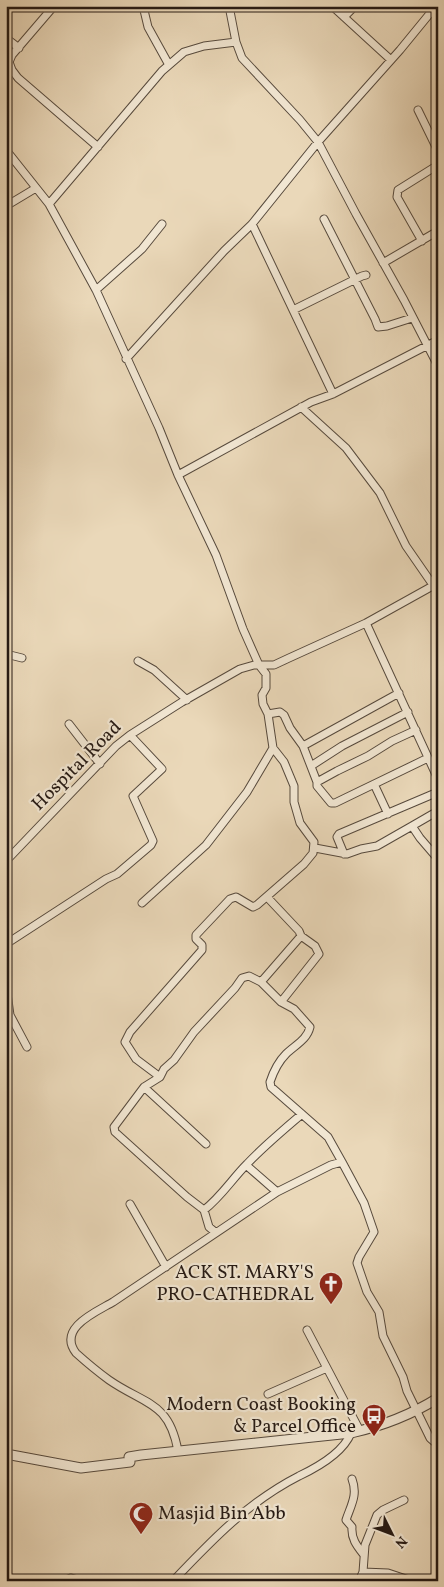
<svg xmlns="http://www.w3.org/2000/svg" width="444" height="1587" font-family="Vollkorn,serif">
  <rect width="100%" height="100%" fill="#ead8b9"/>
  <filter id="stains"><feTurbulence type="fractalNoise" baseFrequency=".004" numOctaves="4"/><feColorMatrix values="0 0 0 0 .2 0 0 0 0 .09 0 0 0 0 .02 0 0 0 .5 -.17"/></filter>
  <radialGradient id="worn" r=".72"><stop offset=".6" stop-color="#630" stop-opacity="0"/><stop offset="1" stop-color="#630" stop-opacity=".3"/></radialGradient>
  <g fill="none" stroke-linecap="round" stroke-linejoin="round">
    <defs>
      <path id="minor" d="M54 6 12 55 9 62 12 70 18 78 98 147
        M143 6 148 27 169 65
        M229 6 236 42 242 58 300 120 318 142 356 214 404 300 438 366
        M332 6 391 60
        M344 17 355 6
        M6 38 19 48
        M418 110 438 151
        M6 150 49 204 96 290 159 428 178 475 216 555 243 629 259 665 266 674V688L262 695 263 704 268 714 273 748 284 762 294 786V802L300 823 314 842 313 853 304 864 257 905 253 907 236 897 230 899 196 935V939L202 945V950L130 1032 125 1042 136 1059 160 1077
        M49 204 162 71 184 52 204 46 236 42
        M6 206 36 188
        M324 219 375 319 378 327 387 326 412 318
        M252 224 333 394
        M422 241 397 197 398 190 438 165
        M383 263 438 231
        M96 290 142 249 162 224
        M293 310 362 276 366 275
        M126 359 224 251 252 224 318 142 400 50 436 6
        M301 407 346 448 380 493 406 546 433 585
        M178 475 311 402 333 394 438 340
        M366 623 438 779
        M6 654 22 658
        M138 661 154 670 187 700
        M268 714 280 712 284 715 290 728 303 746 317 782V786L331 803H335L428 758
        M69 724 100 764
        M303 746 399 693
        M311 766 342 746 408 712
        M317 782 337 771 368 756 392 741 416 730
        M374 784 388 814
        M438 811 412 826 420 838 438 859
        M315 848 347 854 361 849 377 846 412 826
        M344 854 337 837 339 834 438 792
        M6 861 116 746 130 735 182 702 240 669 254 665H274L289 658 366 623 438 583
        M267 897 299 931 301 936 315 946 319 954 281 1002
        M142 903 206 845 247 792 273 748
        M6 944 106 879 117 874 151 845 153 841 133 796 162 769 130 735
        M261 982 301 936
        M6 986 10 1015 27 1047
        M144 1087 206 1144
        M246 1165 277 1192
        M130 1204 166 1267
        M204 1210 187 1197 115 1132 114 1127 144 1087 160 1077 164 1069 174 1060 194 1032 235 988 242 978 249 976 261 982 281 1002 294 1009 310 1027C307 1040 295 1045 286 1054 279 1061 273 1073 270 1082L271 1087 328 1137 342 1162
        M215 1232 209 1227 204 1210C221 1197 232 1179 247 1164 264 1146 283 1130 302 1114
        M307 1330 360 1431
        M268 1394 327 1368
        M178 1451C169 1401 145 1405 109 1380 98 1372 86 1362 76 1353 57 1328 96 1312 113 1302L277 1192 331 1165 342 1162 364 1203 374 1232 359 1257 357 1263 367 1292 379 1312 383 1336 403 1377 407 1391 430 1438 438 1445
        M352 1479C358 1495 351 1505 346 1520L352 1527C351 1539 357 1546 364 1555
        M438 1520V1525
        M363 1572 388 1573 412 1581
        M64 1581 71 1578 81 1581
        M173 1581C212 1540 248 1502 299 1476 318 1467 343 1453 351 1433
        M359 1581 363 1572 365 1545 377 1515 383 1510 404 1500"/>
      <path id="tertiary" d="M6 1454 81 1468 130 1462 129 1457 141 1455 351 1433C382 1426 411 1415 438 1398"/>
    </defs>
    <!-- minor casing -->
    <use href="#minor" stroke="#574a3d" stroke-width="9"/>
    <!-- tertiary casing -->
    <use href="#tertiary" stroke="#574a3d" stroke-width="11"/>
    <!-- minor -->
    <use href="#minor" stroke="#f1e6d2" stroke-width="7"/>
    <!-- tertiary -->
    <use href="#tertiary" stroke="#f1e6d2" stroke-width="9"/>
  </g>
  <!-- icons -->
  <defs>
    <symbol id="church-pin" viewBox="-11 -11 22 30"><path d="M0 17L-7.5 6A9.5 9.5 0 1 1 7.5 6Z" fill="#8f2418" stroke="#f1e6d2"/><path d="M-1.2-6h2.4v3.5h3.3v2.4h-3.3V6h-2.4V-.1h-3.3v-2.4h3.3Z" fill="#fff"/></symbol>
    <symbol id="bus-pin" viewBox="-11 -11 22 30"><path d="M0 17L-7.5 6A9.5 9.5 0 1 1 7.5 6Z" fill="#8f2418" stroke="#f1e6d2"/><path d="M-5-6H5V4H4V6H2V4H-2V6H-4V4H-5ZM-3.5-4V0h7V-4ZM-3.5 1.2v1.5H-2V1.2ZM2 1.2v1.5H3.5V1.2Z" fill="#fff"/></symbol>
    <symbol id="mosque-pin" viewBox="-11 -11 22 30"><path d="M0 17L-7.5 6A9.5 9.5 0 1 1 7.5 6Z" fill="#8f2418" stroke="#f1e6d2"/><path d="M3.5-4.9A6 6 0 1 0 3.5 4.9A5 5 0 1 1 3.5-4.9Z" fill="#fff"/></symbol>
  </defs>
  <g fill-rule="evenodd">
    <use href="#church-pin" x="317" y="1270" width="28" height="38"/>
    <use href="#bus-pin" x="360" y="1402" width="28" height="38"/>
    <use href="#mosque-pin" x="127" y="1500" width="28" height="38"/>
  </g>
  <g text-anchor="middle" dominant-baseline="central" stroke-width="4.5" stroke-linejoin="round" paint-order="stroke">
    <!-- street labels -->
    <g font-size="19" fill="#261a14" stroke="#f1e6d2">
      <text transform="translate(77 766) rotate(-45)">Hospital Road</text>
    </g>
    <!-- poi labels -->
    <g font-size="19" fill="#261a14" stroke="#f1e6d2" text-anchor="end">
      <text x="314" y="1273">ACK ST. MARY'S<tspan x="314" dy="22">PRO-CATHEDRAL</tspan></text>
      <text x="356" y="1405">Modern Coast Booking<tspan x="356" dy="22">&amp; Parcel Office</tspan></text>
      <text x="158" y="1514" text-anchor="start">Masjid Bin Abb</text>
    </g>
  </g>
  <!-- margin -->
  <rect width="444" height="1587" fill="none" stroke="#ead8b9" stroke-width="25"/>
  <rect x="8" y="8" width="429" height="1572" fill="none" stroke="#261a14" stroke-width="2.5"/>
  <rect x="12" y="12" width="419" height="1562" fill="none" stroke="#261a14"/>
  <!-- north arrow -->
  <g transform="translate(392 1534) rotate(132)" stroke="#f1e6d2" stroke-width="4" paint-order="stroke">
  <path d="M0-4L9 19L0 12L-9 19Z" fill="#261a14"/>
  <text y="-8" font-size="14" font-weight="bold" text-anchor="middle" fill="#261a14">N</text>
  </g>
  <rect width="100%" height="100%" filter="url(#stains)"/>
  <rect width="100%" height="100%" fill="url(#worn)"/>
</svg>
